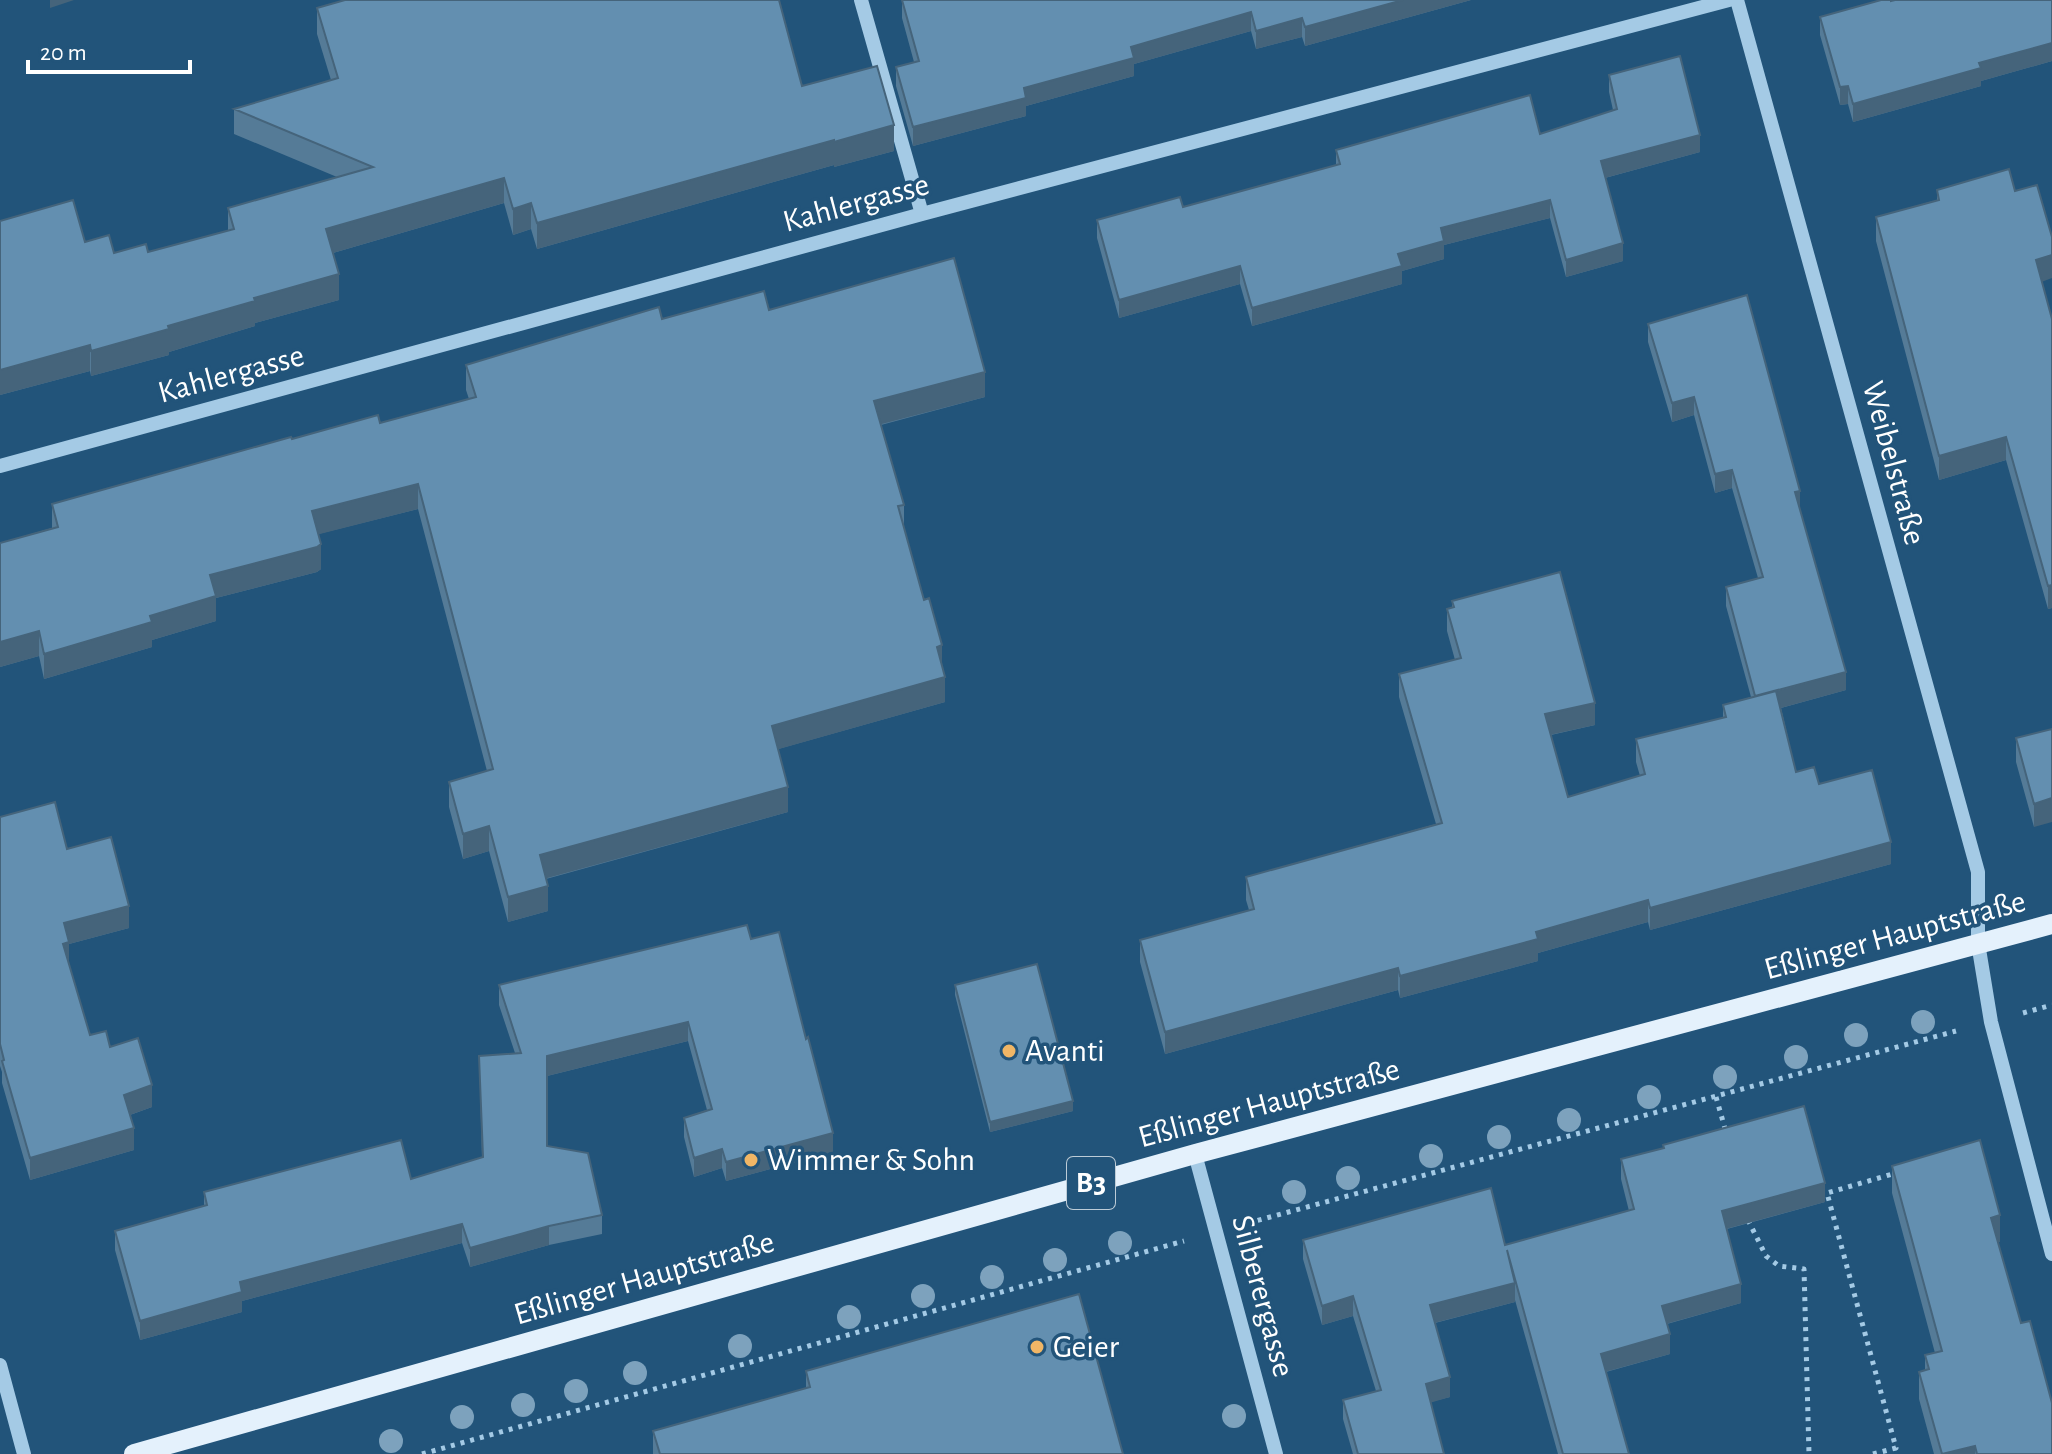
<svg xmlns="http://www.w3.org/2000/svg" width="2052" height="1454" font-family="'Alegreya Sans',sans-serif">
  <rect width="100%" height="100%" fill="#22547a"/>
  <g fill="none" stroke-linecap="round" stroke-linejoin="round">
    <!-- path -->
    <path stroke="#a4cae5" stroke-width="5" stroke-dasharray="4 6" stroke-linecap="butt" d="M2023 1013 2052 1005
      M1716 1097 1726 1132
      M1748 1220 1766 1256 1779 1266 1804 1269 1809 1454
      M1248 1223 1956 1031
      M422 1454 1184 1241
      M1873 1454 1896 1448 1827 1193 1896 1173"/>
    <!-- minor -->
    <path stroke="#a4cae5" stroke-width="14" d="M861 0 922 214
      M1737 0 1978 872V943L1991 1022 2052 1254
      M0 466 922 214 1729 0
      M1195 1154 1276 1454
      M0 1365 24 1454"/>
    <!-- major -->
    <path stroke="#e4f1fc" stroke-width="20" d="M134 1454 1195 1154 2052 924"/>
  </g>
  <!-- trees -->
  <g fill="#7da2bd">
    <circle cx="1923" cy="1022" r="12"/>
    <circle cx="1856" cy="1035" r="12"/>
    <circle cx="1796" cy="1057" r="12"/>
    <circle cx="1725" cy="1077" r="12"/>
    <circle cx="1649" cy="1097" r="12"/>
    <circle cx="1569" cy="1120" r="12"/>
    <circle cx="1499" cy="1137" r="12"/>
    <circle cx="1431" cy="1156" r="12"/>
    <circle cx="1348" cy="1178" r="12"/>
    <circle cx="1294" cy="1192" r="12"/>
    <circle cx="1120" cy="1243" r="12"/>
    <circle cx="1055" cy="1260" r="12"/>
    <circle cx="992" cy="1277" r="12"/>
    <circle cx="923" cy="1296" r="12"/>
    <circle cx="849" cy="1317" r="12"/>
    <circle cx="740" cy="1346" r="12"/>
    <circle cx="635" cy="1373" r="12"/>
    <circle cx="576" cy="1391" r="12"/>
    <circle cx="523" cy="1405" r="12"/>
    <circle cx="1234" cy="1416" r="12"/>
    <circle cx="462" cy="1417" r="12"/>
    <circle cx="391" cy="1441" r="12"/>
  </g>
  <!-- wall -->
  <path fill="#557b97" d="M902 0H1471L1305 46 1302 37 1256 49 1251 31 1134 64V76L1026 106V116L913 146 896 86V67L914 62 902 18Z
    M2052 0V61L1981 81V86L1853 122 1848 104 1840 105 1820 35V17L1891 1Z
    M317 8 802 86 894 151 834 167V165L537 249 531 229 513 235 504 203 333 253 339 300 255 323V326L169 352V355L91 376 90 371 0 395V221L85 242 114 253 148 252 228 231V208L337 177 234 134V109L331 80 317 34Z
    M1609 75 1700 152 1605 178 1623 261 1566 277 1550 218 1444 245V259L1402 271V284L1252 326 1240 284 1119 318 1097 238V220L1183 207 1336 165V150L1540 134 1613 110 1609 92Z
    M1937 190 2042 282 2052 319V608L2048 609 2006 460 1939 480 1876 241V217L1937 200Z
    M769 310 985 397 881 425 904 505V528L942 666 945 702 778 749 788 812 546 879 548 911 508 922 489 851 463 859 449 807V782L487 771 418 509 318 534 321 569 317 572 216 598V621L152 640V647L44 679 39 656 0 667V543L52 528V504L292 439 380 423 469 399 466 390V365L662 319Z
    M1648 324 1800 509 1846 690 1781 708 1796 772 1819 784 1891 864 1650 930 1648 922 1538 953V961L1400 998 1398 990 1165 1054 1140 962V940L1249 910 1246 900V877L1436 824 1399 697V674L1455 660 1447 631V609L1452 608V601L1595 725 1551 735 1568 797 1640 776 1636 762V739L1723 718V705L1751 697 1726 606V587L1758 578 1732 488 1715 493 1694 415 1672 422 1648 342Z
    M2052 729 2034 827 2016 762V738Z
    M0 817 67 849 129 928 69 944V964L90 1035 110 1047 152 1107 130 1115 134 1150 30 1180 2 1083V1072L0 1066Z
    M751 939 833 1152 726 1181 722 1168 694 1177 684 1137V1118L707 1110 688 1041 547 1076V1146L602 1215V1234L549 1245 470 1267 462 1243 242 1301V1312L140 1340 115 1250V1231L204 1206V1192L411 1179 482 1158 479 1056 515 1053 499 1005V985Z
    M955 985 1073 1111 990 1132 955 995Z
    M1663 1145 1825 1202 1727 1229 1741 1303 1667 1324 1670 1354 1606 1372 1629 1454H1558L1515 1300V1302L1435 1323 1450 1397 1430 1402 1444 1454H1353L1343 1419V1400L1376 1391 1353 1316 1322 1325 1303 1259V1240L1505 1245 1629 1211 1621 1179V1159L1663 1148Z
    M1892 1166 2000 1242H1998L2052 1454H1934L1919 1399V1372L1925 1370V1355L1935 1353 1892 1193Z
    M806 1371 1123 1454H653V1431L806 1388Z"/>
  <!-- shaded-wall -->
  <path fill="#45647b" d="M50 0H74L50 8Z
    M1403 0H1471L1305 46V27Z
    M1251 12V31L1134 64V76L1026 106V116L913 146V127L1024 88 1131 47Z
    M1302 18V37L1256 49V31Z
    M2052 43V61L1981 81V86L1853 122V104L1979 63Z
    M1848 86V104L1840 105V87Z
    M894 125V151L834 167V142Z
    M1700 135V152L1601 179V161Z
    M834 140V165L537 249V223Z
    M504 178V203L326 255V229Z
    M1550 200V218L1444 245V259L1402 271V284L1252 326V308L1398 254 1441 228Z
    M531 203V229L513 235V209Z
    M1623 243V261L1566 277V260Z
    M2052 255V278L2036 284V260Z
    M1240 266V284L1119 318V300Z
    M339 274V300L255 323V326L169 352V355L91 376V351L254 298Z
    M90 345V371L0 395V370Z
    M985 372V397L874 426V401Z
    M1694 397V415L1672 422V403Z
    M2006 437V460L1939 480V456Z
    M1732 470V488L1715 493V474Z
    M418 484V509L312 536V511Z
    M1800 491V509L1795 492Z
    M321 544V569L317 572 216 598V621L152 640V647L44 679V654L150 616 210 575Z
    M2052 585V608L2048 609V586Z
    M39 631V656L0 667V642Z
    M942 645V670L937 647Z
    M1846 672V690L1755 715V697Z
    M945 677V702L772 751V726Z
    M1595 703V725L1545 736V714Z
    M788 787V812L540 880V855Z
    M2052 798V822L2034 827V804Z
    M489 826V851L463 859V834Z
    M1891 842V864L1650 930V908Z
    M548 886V911L508 922V897Z
    M1648 900V922L1538 953V961L1400 998V976L1536 932Z
    M129 906V928L69 944V964L63 944 64 923Z
    M1398 968V990L1165 1054V1032Z
    M688 1022V1041L547 1076V1056Z
    M152 1085V1107L124 1117V1095Z
    M1073 1101V1111L990 1132V1122Z
    M134 1128V1150L30 1180V1158Z
    M833 1133V1152L726 1181V1162Z
    M722 1149V1168L694 1177V1158Z
    M1825 1183V1202L1722 1230V1211Z
    M2000 1215V1242L1991 1245V1218Z
    M462 1224V1243L242 1301V1312L140 1340V1321L240 1282Z
    M549 1226V1245L470 1267V1248Z
    M1515 1283V1302L1430 1324V1305Z
    M1741 1284V1303L1662 1325V1306Z
    M1353 1296V1316L1322 1325V1306Z
    M1670 1334V1354L1601 1373V1354Z
    M1450 1377V1397L1426 1404V1384Z
    M1975 1446V1454H1945Z"/>
  <!-- building -->
  <path fill="#638fb0" stroke="#45647b" stroke-width="2" d="M345 0H779L802 86 877 66 894 125 834 142V140L537 223 531 203 513 209 504 178 326 229 339 274 254 298 255 301 168 326 169 329 91 351 90 345 0 370V221L73 200 85 242 109 235 114 253 146 244 148 252 234 229 228 208 373 167 234 109 338 78 317 8Z
    M902 0H1403L1305 27 1302 18 1256 31 1251 12 1131 47 1134 58 1024 88 1026 98 913 127 896 67 919 61Z
    M1881 0H1891V1L1895 0H2052V43L1979 63 1981 68 1853 104 1848 86 1840 87 1820 17Z
    M1680 56 1700 135 1601 161 1623 243 1566 260 1550 200 1441 228 1444 241 1398 254 1402 266 1252 308 1240 266 1119 300 1097 220 1180 197 1183 207 1340 164 1336 150 1530 95 1540 134 1617 109 1609 75Z
    M2009 169 2015 191 2037 185 2052 237V255L2036 260 2052 319V585L2048 586 2006 437 1939 456 1876 217 1939 200 1937 190Z
    M954 258 985 372 874 401 904 505 898 506 924 600 929 598 942 645 937 647 945 677 772 726 788 787 540 855 548 886 508 897 489 826 463 834 449 782 493 769 418 484 312 511 321 544 317 547 210 575 216 596 150 616 152 622 44 654 39 631 0 642V543L58 527 52 504 291 437 292 439 378 415 380 423 476 397 466 365 659 307 662 319 764 291 769 310Z
    M1747 295 1800 491 1795 492 1846 672 1755 696 1726 587 1763 577 1732 470 1715 474 1694 397 1672 403 1648 324Z
    M1560 572 1595 703 1545 714 1568 797 1645 774 1636 739 1726 717 1723 705 1776 691 1796 772 1814 767 1819 784 1872 770 1891 842 1650 908 1648 900 1536 932 1538 939 1400 976 1398 968 1165 1032 1140 940 1254 909 1246 877 1442 823 1399 674 1461 658 1447 609 1454 607 1452 601Z
    M2052 729V798L2034 804 2016 738Z
    M55 802 67 849 111 837 129 906 64 923 69 942 63 944 90 1035 106 1031 110 1047 138 1038 152 1085 124 1095 134 1128 30 1158 2 1061 4 1060 0 1044V817Z
    M747 925 751 939 779 932 806 1039 808 1037 833 1133 726 1162 722 1149 694 1158 684 1118 712 1109 688 1022 547 1056V1146L588 1153 602 1215 549 1226 470 1248 462 1224 240 1282 242 1292 140 1321 115 1231 207 1205 204 1192 401 1140 411 1179 483 1157 479 1056 521 1053 499 985Z
    M1037 964 1073 1101 990 1122 955 985Z
    M1804 1106 1825 1183 1722 1211 1741 1284 1662 1306 1670 1334 1601 1354 1629 1454H1563L1507 1250 1515 1283 1430 1305 1450 1377 1426 1384 1444 1454H1358L1343 1400 1381 1390 1353 1296 1322 1306 1303 1240 1491 1188 1505 1245 1634 1209 1621 1159 1664 1148 1663 1145Z
    M1980 1140 2000 1215 1991 1218 2021 1323 2030 1321 2052 1403V1454H1977L1975 1446 1942 1454 1919 1372 1929 1369 1925 1355 1942 1351 1892 1166Z
    M1079 1294 1123 1454H660L653 1431 810 1387 806 1371Z"/>
  <!-- markers -->
  <g fill="#f0b666" stroke="#22547a" stroke-width="3">
    <circle cx="1009" cy="1051" r="8"/>
    <circle cx="751" cy="1160" r="8"/>
    <circle cx="1037" cy="1347" r="8"/>
  </g>
  <g text-anchor="middle" dominant-baseline="central" stroke-width="7" stroke-linejoin="round" paint-order="stroke">
    <!-- shield labels -->
    <rect fill="#22547a" stroke="#bdccd7" stroke-width="2" x="1067" y="1157" width="48" height="52" rx="6"/>
    <g font-size="30" font-weight="bold" fill="#fff">
      <text x="1091" y="1183">B3</text>
    </g>
    <!-- street labels -->
    <g font-size="32" fill="#fff" stroke="#22547a">
      <text transform="translate(856 203) rotate(-15)">Kahlergasse</text>
      <text transform="translate(231 374) rotate(-15)">Kahlergasse</text>
      <text transform="translate(1894 463) rotate(75)">Weibelstraße</text>
      <text transform="translate(1895 935) rotate(-15)">Eßlinger Hauptstraße</text>
      <text transform="translate(1269 1103) rotate(-15)">Eßlinger Hauptstraße</text>
      <text transform="translate(644 1278) rotate(-16)">Eßlinger Hauptstraße</text>
      <text transform="translate(1263 1296) rotate(75)">Silberergasse</text>
    </g>
    <!-- poi labels -->
    <g font-size="32" fill="#fff" stroke="#22547a" text-anchor="start">
      <text x="1025" y="1051">Avanti</text>
      <text x="767" y="1160">Wimmer &amp; Sohn</text>
      <text x="1053" y="1347">Geier</text>
    </g>
  </g>
  <!-- scale -->
  <path d="M28 60v12h162v-12" fill="none" stroke="#ffffff" stroke-width="4"/>
  <text x="40" y="60" font-size="24" fill="#ffffff" stroke="#22547a" stroke-width="6" paint-order="stroke">20 m</text>
</svg>
